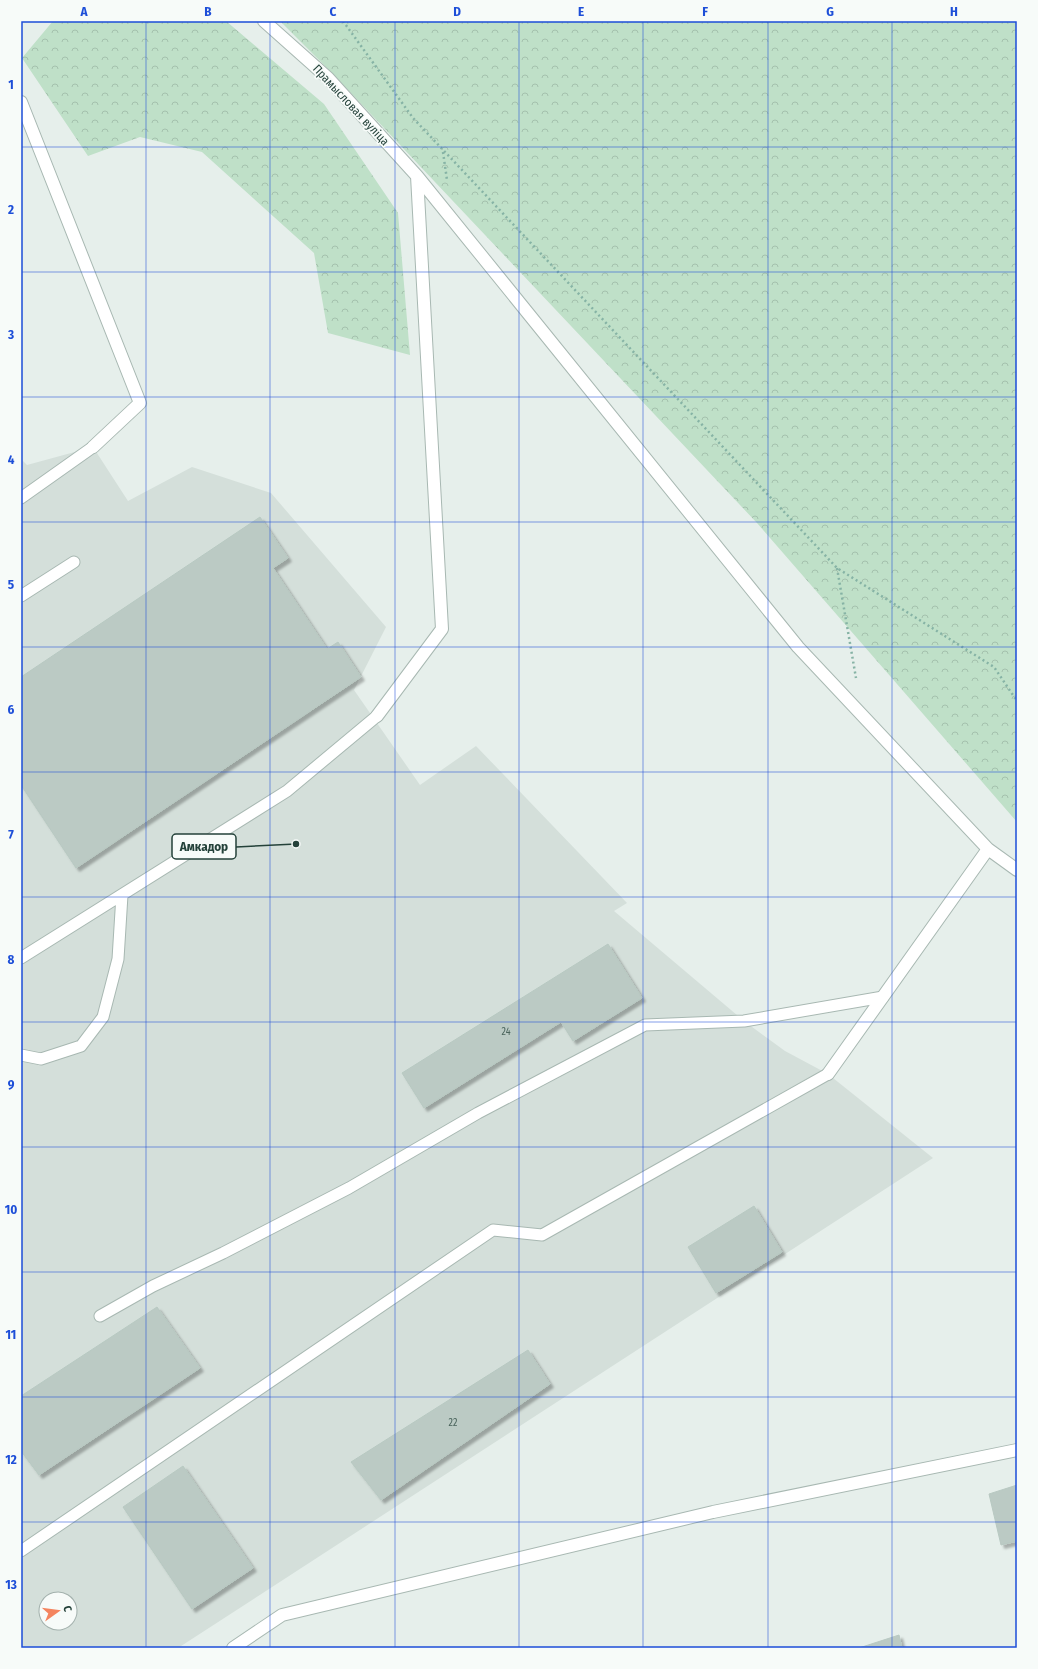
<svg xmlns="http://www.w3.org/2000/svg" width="1038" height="1669" font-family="'Fira Sans Condensed',sans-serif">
  <defs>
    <pattern id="forest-crowns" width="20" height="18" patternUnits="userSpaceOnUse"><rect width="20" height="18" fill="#bfe0c8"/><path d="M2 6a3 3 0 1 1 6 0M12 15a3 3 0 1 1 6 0" fill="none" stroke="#a4c1ad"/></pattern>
    <filter id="shadow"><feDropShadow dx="3.5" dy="3.5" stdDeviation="1" flood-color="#0004"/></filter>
  </defs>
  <rect width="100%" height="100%" fill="#e6efeb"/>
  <!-- built -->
  <path fill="#d4dfda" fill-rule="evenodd" d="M93 447 128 501 192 467 271 493 386 627 354 690 420 785 476 746 627 903 614 911 744 1021 785 1051 828 1074 933 1158 178 1648H21V459L27 465ZM46 1599H70V1623H46Z"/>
  <!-- forest -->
  <path fill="url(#forest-crowns)" d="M53 21H226L324 104 398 213 410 355 328 333 314 253 202 152 140 137 88 156 22 58Z
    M280 21H1017V822L757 523 333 74Z"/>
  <!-- building -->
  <path fill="#bbcac4" stroke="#b8c9c2" filter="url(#shadow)" d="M260 517 288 558 273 568 327 649 338 642 361 677 76 868 21 785V677Z
    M608 944 642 998 573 1041 561 1022 424 1108 402 1073Z
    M754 1206 782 1252 716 1293 688 1247Z
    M157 1307 200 1368 39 1475 21 1451V1396Z
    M528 1350 550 1384 381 1500 351 1462Z
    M183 1466 253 1568 192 1609 123 1507Z
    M1017 1485V1541L1001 1545 989 1494Z
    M899 1635 902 1648H859Z"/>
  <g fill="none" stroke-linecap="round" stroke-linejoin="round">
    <defs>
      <path id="lane" d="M21 498 93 447
        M21 596 74 562
        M21 958 287 791 377 716
        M21 1055 41 1059 81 1046 103 1017 118 959 122 895
        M100 1316 153 1286 223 1253 349 1188 478 1113 645 1025 744 1021 883 997
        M21 1551 493 1230 542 1235 828 1074"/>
      <path id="street" d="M264 21 328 78 417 176 798 647 988 849 1017 870
        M21 102 140 403 93 447
        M377 716 442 629 417 176
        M828 1074 988 849
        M233 1648 282 1615 713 1512 1017 1450"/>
    </defs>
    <!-- lane casing -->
    <use href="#lane" stroke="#a8b8b2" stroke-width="13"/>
    <!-- street casing -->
    <use href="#street" stroke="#a8b8b2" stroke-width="14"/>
    <!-- path -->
    <path stroke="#86b3a5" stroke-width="2.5" stroke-dasharray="2 3" stroke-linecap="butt" d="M343 21 413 118 837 568 994 667 1017 701
      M443 152 447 180
      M837 568 856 678"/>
    <!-- lane -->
    <use href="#lane" stroke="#fff" stroke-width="11"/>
    <!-- street -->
    <use href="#street" stroke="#fff" stroke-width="12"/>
  </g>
  <!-- grid -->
  <path fill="none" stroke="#1d4ed8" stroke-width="1" stroke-opacity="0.55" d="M146 21V1648M270 21V1648M395 21V1648M519 21V1648M643 21V1648M768 21V1648M892 21V1648M21 147H1017M21 272H1017M21 397H1017M21 522H1017M21 647H1017M21 772H1017M21 897H1017M21 1022H1017M21 1147H1017M21 1272H1017M21 1397H1017M21 1522H1017"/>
  <g text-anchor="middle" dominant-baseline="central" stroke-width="3.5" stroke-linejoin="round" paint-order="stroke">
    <!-- number labels -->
    <g font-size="10" fill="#4a645c">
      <text x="506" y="1032">24</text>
      <text x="453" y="1423">22</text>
    </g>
    <!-- street labels -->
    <g font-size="12" fill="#24423a" stroke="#f7fbf9">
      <text transform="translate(351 105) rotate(47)">Прамысловая вуліца</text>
    </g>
  </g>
  <!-- callouts -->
  <path fill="none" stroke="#24423a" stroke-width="1.5" d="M296 844L236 847"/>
  <circle fill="#24423a" stroke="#f7fbf9" stroke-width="1.5" cx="296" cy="844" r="4"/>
  <rect fill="#f7fbf9" stroke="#24423a" stroke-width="1.5" x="172" y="834" width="64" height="25" rx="4"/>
  <g font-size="13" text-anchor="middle" font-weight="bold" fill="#24423a">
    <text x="204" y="851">Амкадор</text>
  </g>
  <!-- border -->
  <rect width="1038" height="1669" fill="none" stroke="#f7fbf9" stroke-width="44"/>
  <!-- north arrow -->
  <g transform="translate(58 1611) rotate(76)"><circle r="19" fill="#f7fbf9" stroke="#a3b1ad"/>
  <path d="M0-3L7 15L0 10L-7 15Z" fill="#f4845f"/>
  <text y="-6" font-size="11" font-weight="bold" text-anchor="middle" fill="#24423a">С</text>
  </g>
  <rect x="22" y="22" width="994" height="1625" fill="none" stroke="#1d4ed8" stroke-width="1.5"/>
  <g font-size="13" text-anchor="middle" font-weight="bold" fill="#1d4ed8">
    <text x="84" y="16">A</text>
    <text x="208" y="16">B</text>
    <text x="333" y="16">C</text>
    <text x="457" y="16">D</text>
    <text x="581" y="16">E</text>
    <text x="705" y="16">F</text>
    <text x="830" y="16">G</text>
    <text x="954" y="16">H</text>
    <text x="11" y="89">1</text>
    <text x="11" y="214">2</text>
    <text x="11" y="339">3</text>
    <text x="11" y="464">4</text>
    <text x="11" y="589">5</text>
    <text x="11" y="714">6</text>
    <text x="11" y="839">7</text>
    <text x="11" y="964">8</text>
    <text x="11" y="1089">9</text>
    <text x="11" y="1214">10</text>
    <text x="11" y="1339">11</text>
    <text x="11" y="1464">12</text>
    <text x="11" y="1589">13</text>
  </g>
</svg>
